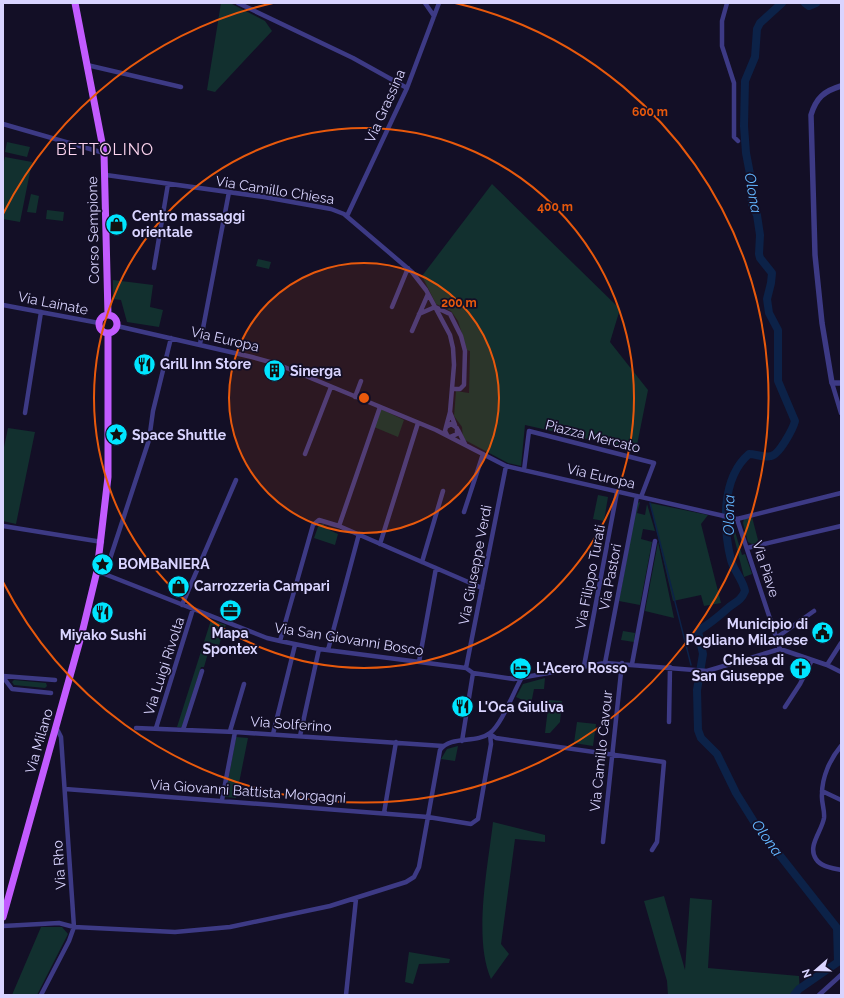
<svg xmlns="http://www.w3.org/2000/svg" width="844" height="998" font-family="Raleway,sans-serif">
  <rect width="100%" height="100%" fill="#130f26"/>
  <!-- green -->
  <path fill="#12302f" d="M221 3H230L265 21 272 31 215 92 207 90Z
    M7 142 30 147 27 157 5 152Z
    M5 157 32 162 20 222 3 219V165Z
    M492 184 620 309 610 342 648 390 636 450 525 425 521 466 508 463 463 439 462 427 454 416 456 391 469 393 470 351 467 350 458 321 451 311 436 304 422 276Z
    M31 194 39 196 36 213 27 212Z
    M47 210 64 212 63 221 46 219Z
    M258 259 271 262 269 269 256 266Z
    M113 280 153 285 150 307 163 310 159 327 127 322 121 300 113 299Z
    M381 409 404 420 398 437 374 427Z
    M8 428 35 432 16 524 3 521V452Z
    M598 495 608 497 604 521 593 519Z
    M640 502 637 513 645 515 647 504 655 531 643 529 641 539 652 542 640 605 619 601 637 503Z
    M650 503 708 515 701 524 721 603 704 606 701 595 673 601Z
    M752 517 758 540 757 543 752 544 748 542 743 523 744 519Z
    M319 524H324L323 527 338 534 335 545 314 538Z
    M734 528 742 555 745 554 752 574 744 577 732 529Z
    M658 542 674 618 645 611Z
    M211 620 226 625 225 627 219 645 211 643 204 667H201L182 727H177Z
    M623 631 635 633 634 642 621 640Z
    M545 678 544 689H534L531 704 516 697 523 684Z
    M14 680 46 683 47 686 45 688 14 685 12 682Z
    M549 700 562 701 560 722 550 733H545Z
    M577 722 596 724 593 746 574 743Z
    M236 737 248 738 236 798 225 797Z
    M458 746 455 761 441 759 447 749Z
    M493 822 545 835V842L515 839 501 944 509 954 491 979C473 938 488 866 493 822Z
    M664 896 685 970 690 898 712 900 708 968 799 976 800 995H668L667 981 644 901Z
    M41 927H62L68 934 37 995H12Z
    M409 952 450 959 449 963 419 964 413 984 405 982Z"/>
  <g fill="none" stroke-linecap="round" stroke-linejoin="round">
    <!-- stream -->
    <path stroke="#0c2248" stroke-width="1.5" d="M650 503 691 665"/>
    <!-- river -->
    <path stroke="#0c2248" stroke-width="8" d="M782 3 760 23 757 29 755 57 745 81 744 126 746 153 750 174 752 204 757 215 760 235 759 254 760 258 772 273 771 283 767 299 769 313 778 330V381L795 421C793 429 779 455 771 456 764 458 756 454 749 454 721 478 723 527 731 560 734 571 743 580 745 591 741 601 735 602 728 608 717 618 711 623 698 631L703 654 697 690 698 730 701 738 717 754 736 793 756 825 837 928 838 962 799 989 794 995
      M805 3 809 6 816 3"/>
    <!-- minor -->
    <path stroke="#3d3a85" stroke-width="4.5" d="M238 3 353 58 407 88
      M425 3 434 16
      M727 3 722 21V46L734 83V137L738 141
      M87 65 181 87
      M3 124 104 153
      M106 175 264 197 331 209 344 214 412 272 426 290 450 335 453 348 454 365 450 412
      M347 216 407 88 439 3
      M154 268 168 184
      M3 305 99 323
      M392 307 408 268
      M419 314 435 307 450 314 461 336 465 351 464 385 460 389H452
      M117 326 252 357 277 364 436 430 506 466 737 519
      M412 331 428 294
      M200 344 229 192
      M832 383 841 413
      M355 397 361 381
      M25 413 41 312
      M446 427 450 412 455 425
      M458 430 465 444
      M447 435 445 431 446 427 451 424 457 428V434L450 437
      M305 454 331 387
      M524 470 529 431 654 463 641 497
      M464 512 483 454
      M737 519 780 649
      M737 519 841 493
      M3 526 102 542
      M339 526 380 407
      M380 544 418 423
      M747 548 841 526
      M422 562 443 491
      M97 571 267 638 280 641 319 649 466 668 473 673 514 679 605 663 707 671 780 649 827 665 841 672
      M105 574 149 440 153 411 171 338
      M182 605 236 480
      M776 638 814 611
      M280 641 313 525 319 520 339 526 482 588
      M328 650 359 534
      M419 662 436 568
      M605 663 637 496
      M632 664 655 541
      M827 665 841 643
      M584 666 617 492
      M466 668 506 466
      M3 676 55 680
      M3 677 12 689 51 693
      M785 707 800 684 812 660
      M669 722 670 667
      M136 728 235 732 443 746
      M156 728 193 609
      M183 730 202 671
      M230 731 244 684
      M273 734 295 645
      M490 734 496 738 664 762 657 842 652 850
      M300 736 319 649
      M462 741 473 673
      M841 746C830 759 822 777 822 794 821 802 825 810 824 818 822 831 807 846 816 859 821 867 833 868 841 870
      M65 789 428 817 471 824 478 819 491 744 490 734
      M822 791 841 800
      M222 800 235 732
      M384 813 396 742
      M603 842 622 663
      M3 926 59 923 74 927 175 932 230 927 330 906 406 882 414 877 419 867 440 750C451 735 476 744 490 733 502 724 513 693 521 679
      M41 995 69 941 74 927 61 737 56 727
      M346 995 356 899
      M819 995 841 975"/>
    <!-- tertiary -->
    <path stroke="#3d3a85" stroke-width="5.5" d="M841 86C824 91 816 98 811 115L815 255 822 323 832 383H841"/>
    <!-- primary -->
    <path stroke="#c25bff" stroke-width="7" d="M75 3 104 153 108 315
      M99 324a9 9 0 1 1 18 0a9 9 0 1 1-18 0Z
      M3 917 82 633 97 571 108 477V333"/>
  </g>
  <!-- distance rings -->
  <circle cx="364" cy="398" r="135" fill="#e8590c" fill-opacity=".12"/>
  <g fill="none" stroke="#e8590c" stroke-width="2">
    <circle cx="364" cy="398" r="135"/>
    <circle cx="364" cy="398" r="270"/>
    <path d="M3 214A405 405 0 0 1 273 3M455 3A405 405 0 1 1 3 582"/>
  </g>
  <!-- icons -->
  <defs>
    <symbol id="shop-disc" viewBox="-11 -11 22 22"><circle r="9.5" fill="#00e5ff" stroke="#130f26"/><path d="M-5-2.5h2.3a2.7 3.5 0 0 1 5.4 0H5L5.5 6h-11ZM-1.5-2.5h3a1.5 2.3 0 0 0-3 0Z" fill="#111"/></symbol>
    <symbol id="restaurant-disc" viewBox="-11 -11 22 22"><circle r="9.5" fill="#00e5ff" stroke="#130f26"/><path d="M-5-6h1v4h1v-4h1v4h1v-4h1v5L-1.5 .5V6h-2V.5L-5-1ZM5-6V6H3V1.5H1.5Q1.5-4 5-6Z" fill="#111"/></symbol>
    <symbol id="building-disc" viewBox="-11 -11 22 22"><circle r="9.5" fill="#00e5ff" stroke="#130f26"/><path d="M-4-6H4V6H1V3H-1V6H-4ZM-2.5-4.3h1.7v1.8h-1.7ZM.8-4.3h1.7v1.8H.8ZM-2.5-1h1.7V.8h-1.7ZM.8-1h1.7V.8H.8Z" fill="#111"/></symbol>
    <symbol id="sight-disc" viewBox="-11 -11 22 22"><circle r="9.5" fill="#00e5ff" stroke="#130f26"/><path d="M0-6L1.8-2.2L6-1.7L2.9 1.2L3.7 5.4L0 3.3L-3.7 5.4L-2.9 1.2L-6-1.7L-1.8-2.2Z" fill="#111"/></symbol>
    <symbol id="office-disc" viewBox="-11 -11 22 22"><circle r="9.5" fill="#00e5ff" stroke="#130f26"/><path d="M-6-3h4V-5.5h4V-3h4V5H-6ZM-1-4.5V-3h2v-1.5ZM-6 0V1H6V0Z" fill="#111"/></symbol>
    <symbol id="civic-disc" viewBox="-11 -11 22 22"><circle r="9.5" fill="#00e5ff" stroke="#130f26"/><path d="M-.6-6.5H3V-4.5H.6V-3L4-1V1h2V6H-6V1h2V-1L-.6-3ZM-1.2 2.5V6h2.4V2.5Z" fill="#111"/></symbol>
    <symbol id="hotel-disc" viewBox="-11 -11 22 22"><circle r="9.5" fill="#00e5ff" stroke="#130f26"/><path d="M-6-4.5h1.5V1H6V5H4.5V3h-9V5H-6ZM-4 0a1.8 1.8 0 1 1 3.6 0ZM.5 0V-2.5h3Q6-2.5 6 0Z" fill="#111"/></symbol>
    <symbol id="church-disc" viewBox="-11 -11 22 22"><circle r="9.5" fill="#00e5ff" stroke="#130f26"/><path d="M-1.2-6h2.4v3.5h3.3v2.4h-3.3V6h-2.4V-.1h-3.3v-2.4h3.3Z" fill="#111"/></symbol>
  </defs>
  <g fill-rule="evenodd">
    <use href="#shop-disc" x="104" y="212" width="25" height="25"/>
    <use href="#restaurant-disc" x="132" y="352" width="25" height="25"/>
    <use href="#building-disc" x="262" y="358" width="25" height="25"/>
    <use href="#sight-disc" x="104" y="422" width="25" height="25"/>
    <use href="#sight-disc" x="90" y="552" width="25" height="25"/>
    <use href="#shop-disc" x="166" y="574" width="25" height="25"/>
    <use href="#office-disc" x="218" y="598" width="25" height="25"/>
    <use href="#restaurant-disc" x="90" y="600" width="25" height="25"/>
    <use href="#civic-disc" x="810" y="620" width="25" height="25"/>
    <use href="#hotel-disc" x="508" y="656" width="25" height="25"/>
    <use href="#church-disc" x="788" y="656" width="25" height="25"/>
    <use href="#restaurant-disc" x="450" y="694" width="25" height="25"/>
  </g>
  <g text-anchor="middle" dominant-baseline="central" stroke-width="3.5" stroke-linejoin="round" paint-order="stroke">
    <!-- street labels -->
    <g font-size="14" fill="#d9d4ff" stroke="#130f26">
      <text transform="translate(385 106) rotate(-66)">Via Grassina</text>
      <text transform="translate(275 190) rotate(9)">Via Camillo Chiesa</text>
      <text transform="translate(93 230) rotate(-91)">Corso Sempione</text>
      <text transform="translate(53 303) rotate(11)">Via Lainate</text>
      <text transform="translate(225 339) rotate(13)">Via Europa</text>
      <text transform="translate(593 436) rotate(14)">Piazza Mercato</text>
      <text transform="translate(601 476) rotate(13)">Via Europa</text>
      <text transform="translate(475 565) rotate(-79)">Via Giuseppe Verdi</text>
      <text transform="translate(766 569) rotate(72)">Via Piave</text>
      <text transform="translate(590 577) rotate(-79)">Via Filippo Turati</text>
      <text transform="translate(610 577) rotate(-79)">Via Pastori</text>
      <text transform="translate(349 639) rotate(9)">Via San Giovanni Bosco</text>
      <text transform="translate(164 666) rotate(-72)">Via Luigi Rivolta</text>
      <text transform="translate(291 724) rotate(4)">Via Solferino</text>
      <text transform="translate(39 741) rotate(-74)">Via Milano</text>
      <text transform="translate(601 751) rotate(-84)">Via Camillo Cavour</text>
      <text transform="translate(248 791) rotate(4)">Via Giovanni Battista Morgagni</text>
      <text transform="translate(59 865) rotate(-94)">Via Rho</text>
    </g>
    <!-- poi labels -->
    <g font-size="14" font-weight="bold" fill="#d9d4ff" stroke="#130f26" text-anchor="start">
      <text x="132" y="216">Centro massaggi<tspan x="132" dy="16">orientale</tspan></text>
      <text x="160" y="364">Grill Inn Store</text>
      <text x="290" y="371">Sinerga</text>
      <text x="132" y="435">Space Shuttle</text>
      <text x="118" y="564">BOMBaNIERA</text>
      <text x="194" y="586">Carrozzeria Campari</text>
      <text x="808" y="624" text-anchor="end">Municipio di<tspan x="808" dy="16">Pogliano Milanese</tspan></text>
      <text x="230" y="633" text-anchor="middle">Mapa<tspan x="230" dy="16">Spontex</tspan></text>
      <text x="103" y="635" text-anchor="middle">Miyako Sushi</text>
      <text x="784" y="660" text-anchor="end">Chiesa di<tspan x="784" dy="16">San Giuseppe</tspan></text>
      <text x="536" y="668">L'Acero Rosso</text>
      <text x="478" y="707">L'Oca Giuliva</text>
    </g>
    <!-- water labels -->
    <g font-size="15" font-style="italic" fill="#62b6ff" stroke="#130f26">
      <text transform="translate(753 193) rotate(80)">Olona</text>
      <text transform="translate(729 515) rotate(-89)">Olona</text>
      <text transform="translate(767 838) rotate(54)">Olona</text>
    </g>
    <!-- quarter labels -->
    <g font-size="16" letter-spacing="1" fill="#ffd6f0" stroke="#130f26">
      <text x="105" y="149">BETTOLINO</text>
    </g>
  </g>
  <circle cx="364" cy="398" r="6" fill="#e8590c" stroke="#130f26" stroke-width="2"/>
  <g font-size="12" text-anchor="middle" font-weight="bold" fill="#e8590c" stroke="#130f26" stroke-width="3.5" stroke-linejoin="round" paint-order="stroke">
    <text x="650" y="116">600 m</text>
    <text x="555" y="211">400 m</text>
    <text x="459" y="307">200 m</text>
  </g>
  <!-- border -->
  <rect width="844" height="998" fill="none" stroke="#d9d4ff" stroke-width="8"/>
  <!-- north arrow -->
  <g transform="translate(816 970) rotate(250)" stroke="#130f26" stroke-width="3" paint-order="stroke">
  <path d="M0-3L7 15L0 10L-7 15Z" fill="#d9d4ff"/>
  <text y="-6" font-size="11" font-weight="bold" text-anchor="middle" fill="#d9d4ff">N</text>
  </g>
</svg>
